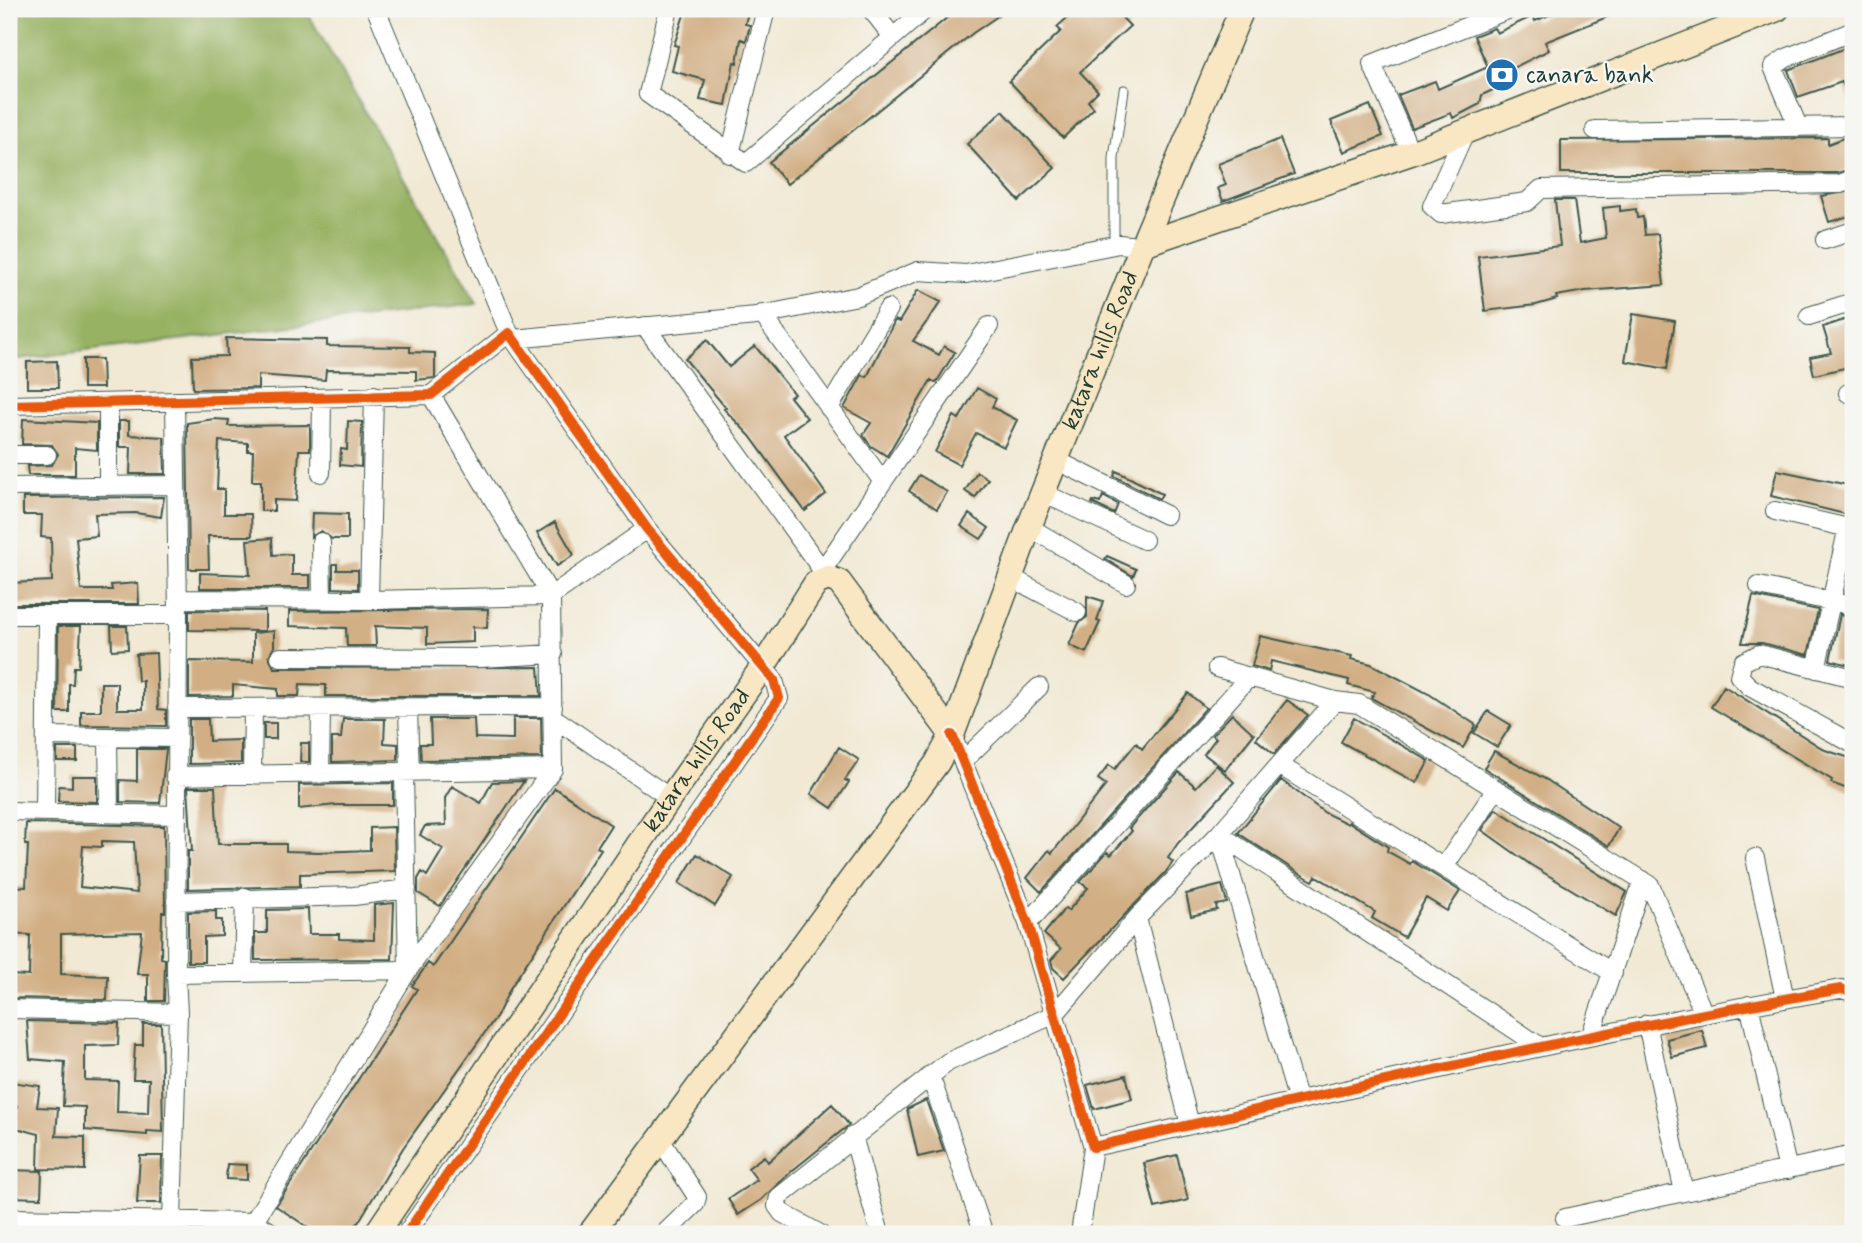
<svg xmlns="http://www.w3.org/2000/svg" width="1862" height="1243" font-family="Mynerve,sans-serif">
  <rect width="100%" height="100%" fill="#f6f6f2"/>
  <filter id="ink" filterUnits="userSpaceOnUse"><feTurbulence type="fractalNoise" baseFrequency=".0143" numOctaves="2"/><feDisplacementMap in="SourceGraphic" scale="14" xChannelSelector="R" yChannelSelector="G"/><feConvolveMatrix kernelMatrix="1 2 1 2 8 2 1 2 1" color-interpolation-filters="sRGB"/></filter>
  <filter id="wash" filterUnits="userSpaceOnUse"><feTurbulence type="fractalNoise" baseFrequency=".00686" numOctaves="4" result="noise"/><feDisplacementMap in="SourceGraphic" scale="28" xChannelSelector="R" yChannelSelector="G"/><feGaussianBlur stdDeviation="1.57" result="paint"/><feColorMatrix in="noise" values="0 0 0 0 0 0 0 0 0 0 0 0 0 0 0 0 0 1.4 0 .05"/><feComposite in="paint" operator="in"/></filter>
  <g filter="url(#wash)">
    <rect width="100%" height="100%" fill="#f1e9d4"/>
    <!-- forest -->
    <path fill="#98b264" stroke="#5c784c" stroke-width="2" d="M9 9H305L477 304 9 360Z"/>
    <g id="blocks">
      <!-- building -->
      <path fill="#d1ae83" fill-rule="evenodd" d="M686 9 723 11 724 9H749L745 24 750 25 746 41 741 39 737 63 734 62 726 105 700 100 705 80 672 71 678 46 674 45Z
        M958 9H1008L973 33 787 184 769 162Z
        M1077 9H1114L1130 26 1080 72 1098 91 1088 101 1094 108 1063 138 1009 81 1061 31 1057 27Z
        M1564 9H1627L1545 42 1549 50 1513 68 1515 72 1492 83 1495 89 1482 95 1480 104 1453 118 1451 113 1412 128 1398 95 1435 81 1438 89 1488 67 1474 36 1494 28 1497 33 1533 16 1535 21Z
        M1853 45V108L1842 82 1798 97 1788 70Z
        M1370 105 1383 136 1344 152 1331 121Z
        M1003 111 1055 168 1019 201 967 144Z
        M1846 137H1853V168L1838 173H1561V140L1828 138V144Z
        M1280 139 1294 174 1223 201 1218 188 1226 185 1218 164Z
        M1853 191V215L1829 222 1821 196Z
        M1555 200H1574L1580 243 1606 238 1603 208 1620 206V211L1636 209 1637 218 1643 217 1645 235 1658 234 1664 285 1585 291 1556 296 1557 299 1536 305 1485 311 1478 256 1560 246Z
        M918 290 941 302 913 341 939 355 944 346 955 352 936 383 931 380 887 456 871 446 863 435 871 423 844 408 862 375 867 377 895 320 899 322Z
        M1633 314 1675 321 1667 369 1625 361Z
        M1853 317V366L1814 375 1810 357 1831 353 1823 327Z
        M226 338 327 340V346L410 347V352L435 353V378L416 380V371L326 370 325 380 258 375V388L193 389 192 357 227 356Z
        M707 340 729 367 755 346 794 394 790 397 807 418 784 435 826 494 805 511 750 436 724 409 726 408 685 359Z
        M83 359H102L103 388H83Z
        M57 361 58 388H27V362Z
        M977 388 996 399 992 407 1017 420 1004 447 976 433 959 465 935 452 954 416 959 419Z
        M23 419 97 423V450L75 448V475H28L27 466 52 465 58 454 52 445 22 444Z
        M214 419 229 420 228 426 310 425V450H299L296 501 274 500V511H261V481H252L253 451H248V443L219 441 217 489H224V514H251L252 536H208L209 569H189L187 423Z
        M119 421H129V435L164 437 165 474H130L131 447H119Z
        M348 421 362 422 361 467 340 465 341 449 347 450Z
        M1777 470 1853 486V516L1771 496Z
        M1116 471 1162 494 1159 499 1114 476Z
        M977 472 988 479 975 498 965 491Z
        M919 475 947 492 937 509 909 491Z
        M1103 496 1118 504 1114 514 1092 503 1093 501 1100 503Z
        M164 497 161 517 136 513 95 514 97 536 76 538 81 590H112L111 585 138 583 139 604H9V583L52 581 51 538 41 537 42 515H23V498Z
        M312 513 348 514V539H332L321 531 311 537Z
        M969 514 989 528 981 539 961 526Z
        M555 522 574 555 557 566 537 533Z
        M272 538 273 555 292 554V575H310V588H200V573L250 575 247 540Z
        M1107 556 1136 569 1133 576 1105 559Z
        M1853 557V594L1845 593Z
        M333 564H337V570H358V589L333 588Z
        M1087 596 1103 601 1097 621 1100 622 1086 653 1069 645 1079 623 1087 617Z
        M1753 596 1818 610 1808 655 1762 643H1742Z
        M488 609 487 628 473 627V642L427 644V628L375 626 376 646H347L346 628 289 626V611Z
        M189 610 265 611V631L189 630Z
        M1840 615 1853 617V666L1830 660Z
        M58 626H81L79 667H74L73 684H69V712H57Z
        M111 626H127L128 649 112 650Z
        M274 631V647L269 656 274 668 539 667 541 696H326V685L300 684 299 696H278V689L233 685V696L189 697V661L253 662V633Z
        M1260 636 1352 656 1351 659 1371 664 1429 694 1476 725 1463 748 1371 698 1375 692 1348 685 1349 680 1271 661 1269 671 1252 666Z
        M156 653 158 709 166 710V726L81 725V711H101V683H117V709H143V681H138L136 654Z
        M1724 686 1825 750 1853 759V791L1831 783 1832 780 1711 707Z
        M1188 693 1206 708 1041 892 1027 878 1049 850 1052 853 1106 785 1098 779 1109 765 1115 769 1136 743 1142 749Z
        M1287 700 1308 715 1274 754 1256 739Z
        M1488 711 1511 725 1497 747 1474 733Z
        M1232 714 1254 734 1225 770 1204 754 1216 738 1212 735Z
        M513 718H541L542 758 421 760 420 744H431L430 719H474L475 738 513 739Z
        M1354 718 1429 761 1417 783 1341 742Z
        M189 719H208L209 741 241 740V763L189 764Z
        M343 719H385L384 743 398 744V760L332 762V738H341Z
        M264 723H276V739H264Z
        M301 743H309V762H300Z
        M839 747 859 760 845 780 849 782 832 808 811 794Z
        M57 748H77V761H57Z
        M137 749H166L160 803 120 802V780L137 781Z
        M1494 751 1547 780 1619 828 1609 846 1484 768Z
        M1216 765 1234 782 1178 843 1168 858 1173 862 1165 873 1064 978 1053 968 1051 960 1061 949 1044 934 1065 908 1068 911 1088 888 1080 882 1107 852 1111 855 1132 831 1129 828 1179 772 1196 787Z
        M72 776H97V802L58 801 59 786 72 787Z
        M1281 780 1325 813 1348 824 1349 822 1388 847 1387 851 1410 864 1412 861 1460 891 1447 911 1426 898 1404 937 1372 918 1375 912 1316 876 1313 881 1297 872 1238 833Z
        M524 781 440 906 418 893V879L422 872 427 876 443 849 420 835 425 826 446 825 445 798 452 786 481 803 492 782Z
        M393 783V805H336L299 809V785Z
        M188 787H215L218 844H286V851L318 852 370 850V828L394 827 395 871 300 874V886L188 889V851H192Z
        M555 788 611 825 597 847 601 849 511 987 498 1014 403 1148 358 1223 348 1234H318L276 1206 417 989 412 986 428 963 433 967Z
        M1496 809 1627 892 1616 916 1531 865 1482 830Z
        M26 823 164 826 165 912H162L161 958 165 959 164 1001H148V974H137L142 932 61 934V974L108 976 107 1000 11 998 12 975 29 976 30 935 9 934V886L26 887 28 845H25ZM102 841 134 842 137 893 80 887 83 846 102 847Z
        M697 854 733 877 715 906 679 883Z
        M1222 885 1227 903 1216 905 1217 910 1191 916 1186 894Z
        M394 903 392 959 255 960V933H267V910L308 909 309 934H339V939L374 940V905Z
        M216 911V920H222V936L204 937V962H188V912Z
        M27 1021 119 1023 118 1045 85 1046V1080L118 1081 117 1112 148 1113 149 1079H133L135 1045H143V1024H161L163 1132 147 1131V1135L85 1130V1107L63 1106 65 1062 30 1059Z
        M1702 1030 1707 1048 1672 1057 1667 1039Z
        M1126 1075 1132 1099 1094 1109 1087 1085Z
        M11 1082 40 1086 37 1107 58 1108 56 1136 85 1137V1170L38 1169 39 1134 12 1127 17 1106 9 1105Z
        M926 1100 944 1151 918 1157 907 1109Z
        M832 1104 849 1125 793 1170 761 1200 738 1215 728 1199 757 1180 748 1168 764 1156 768 1162Z
        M1177 1155 1188 1200 1155 1208 1144 1163Z
        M140 1156H162L161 1203H137Z
        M227 1164 247 1165V1180L226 1179Z
        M9 1170 42 1171 41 1198 9 1197Z"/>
    </g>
  </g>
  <g filter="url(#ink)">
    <use href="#blocks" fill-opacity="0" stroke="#3e574c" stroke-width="2"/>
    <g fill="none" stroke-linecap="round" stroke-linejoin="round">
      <defs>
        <path id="lane" d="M1114 245V158L1124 90"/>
        <path id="street" d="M376 9 509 333
          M669 9 648 94 746 163 926 9
          M871 9 892 36
          M1797 124 1773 67 1786 58 1853 31
          M1595 130 1853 126
          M1465 132 1432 206 1441 214 1527 202 1541 189 1840 184 1853 179
          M1411 153 1372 64 1510 9
          M730 154 766 9
          M1825 240 1853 231
          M762 314 883 482
          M1809 316 1853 302
          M645 326 828 578
          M513 339 756 316 858 296 918 271 966 274 1119 244 1140 246
          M1848 393 1853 392
          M108 403V484
          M9 405 431 395 509 333 647 529 774 680 779 698 406 1234
          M829 408 888 309
          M9 455H47
          M1056 460 1166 515
          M321 473 322 398
          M9 487 176 485
          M1043 493 1144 540
          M1775 511 1853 529
          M1029 527 1126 584
          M321 542 322 600
          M822 571 989 326
          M1010 577 1077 612
          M1759 586 1853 606
          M178 599 369 600 551 596 647 529
          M369 600 374 395
          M9 615H178
          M280 657 481 658 553 654
          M1217 668 1335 701 1359 704 1650 885 1703 1012
          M1816 669 1848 527
          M1853 678 1759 654 1743 662 1739 676 1750 687 1853 744
          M177 708 553 707
          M408 709 410 773
          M554 718 670 798
          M952 735 1028 923 1093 1147C1342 1091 1589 1032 1841 989L1853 992
          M46 736 176 738
          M108 738 109 813
          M963 761 1039 687
          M1279 765 1613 973
          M320 774 321 710
          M252 775 253 709
          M175 776 553 769
          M9 811 176 815
          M45 811 47 615
          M1755 858 1785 999
          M1444 867 1496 789
          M176 901 354 896 407 889
          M1137 918 1190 1125
          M1028 923 1249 677
          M243 973 245 897
          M176 974 408 970 404 773
          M1749 1005 1788 1170
          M9 1009 178 1013
          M1647 1024 1684 1192
          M1591 1035 1643 880
          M930 1075 984 1234
          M1298 1101 1219 834 1538 1045
          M853 1136 880 1234
          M660 1139 697 1197 695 1204 664 1234
          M9 1218 255 1222 274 1234
          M1565 1218 1853 1155
          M172 1221 178 1013 176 974 178 615 175 403
          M246 1234 408 970 553 769 551 596 431 395
          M820 1234 782 1213 777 1206 779 1197 948 1062 1055 1014 1137 918 1219 834 1335 701
          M1080 1234 1093 1147"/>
        <g id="secondary">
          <path d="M1143 244 1242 9"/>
          <path id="s1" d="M376 1234 670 798 764 665 816 583 828 578 839 582 952 735"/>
          <path id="s2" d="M590 1234 937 763 952 735 1029 527 1143 244 1411 153 1777 9"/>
        </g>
      </defs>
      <!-- lane casing -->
      <use href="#lane" stroke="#3e574c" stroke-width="11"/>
      <!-- street casing -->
      <use href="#street" stroke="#3e574c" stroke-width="20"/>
      <!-- secondary casing -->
      <use href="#secondary" stroke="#3e574c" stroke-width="27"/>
      <!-- lane -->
      <use href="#lane" stroke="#fff" stroke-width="9"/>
      <!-- street -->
      <use href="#street" stroke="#fff" stroke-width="18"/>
      <!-- secondary -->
      <use href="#secondary" stroke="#f9e7c3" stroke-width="24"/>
      <defs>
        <path id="cycleway" d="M9 405 431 395 509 333 647 529 774 680 779 698 406 1234
          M952 735 1028 923 1093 1147C1342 1091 1589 1032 1841 989L1853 992"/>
      </defs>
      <!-- cycleway casing -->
      <use href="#cycleway" stroke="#f6f6f2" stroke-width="15"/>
      <!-- cycleway -->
      <use href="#cycleway" stroke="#e8590c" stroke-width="10"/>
    </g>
  </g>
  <!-- icons -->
  <defs>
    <symbol id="bank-disc" viewBox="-11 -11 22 22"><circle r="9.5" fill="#1f6fb2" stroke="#f6f6f2"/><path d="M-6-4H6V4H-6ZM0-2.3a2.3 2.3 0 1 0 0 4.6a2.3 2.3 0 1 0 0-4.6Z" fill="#fff"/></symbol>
  </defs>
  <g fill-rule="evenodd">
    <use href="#bank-disc" x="1483" y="56" width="38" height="38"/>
  </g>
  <g text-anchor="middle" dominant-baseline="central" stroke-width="5" stroke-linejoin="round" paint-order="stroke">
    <!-- poi labels -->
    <g font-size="24" fill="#1f3d34" stroke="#f6f6f2" text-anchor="start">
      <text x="1526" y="75">canara bank</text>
    </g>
    <!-- street labels -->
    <g font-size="24" fill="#1f3d34" stroke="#f6f6f2">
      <text stroke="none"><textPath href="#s2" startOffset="1029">katara hills Road</textPath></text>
      <text stroke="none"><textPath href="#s1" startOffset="572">katara hills Road</textPath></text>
    </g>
  </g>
  <!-- margin -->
  <rect width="1862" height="1243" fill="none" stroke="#f6f6f2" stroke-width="35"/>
</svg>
